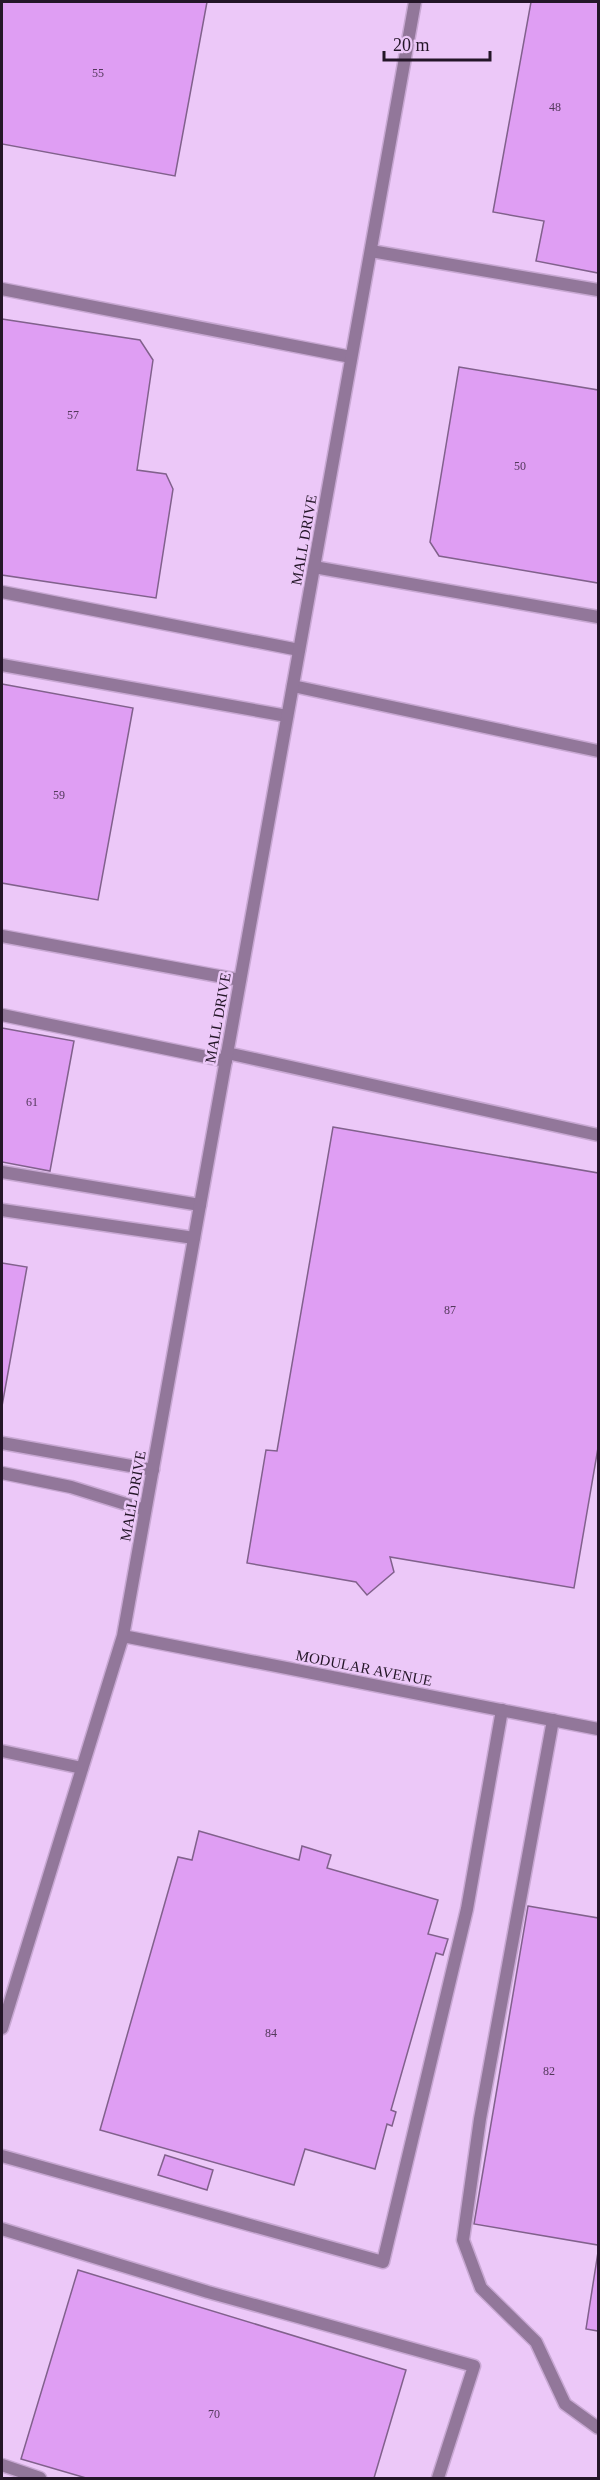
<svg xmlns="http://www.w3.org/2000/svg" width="600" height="2480" font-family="'Times New Roman',serif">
  <rect width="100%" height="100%" fill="#ecc8f8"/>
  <!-- building -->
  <path fill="#df9ef3" stroke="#81618c" stroke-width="1.5" d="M2 2H207L175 176 2 144Z
    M531 2H598V273L536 261 544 221 493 212Z
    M2 319 140 340 153 360 137 470 166 474 173 489 156 598 2 575Z
    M459 367 598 390V583L439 556 430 542Z
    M2 684 133 708 98 900 2 883Z
    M2 1028 74 1041 50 1171 2 1162Z
    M333 1127 598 1173V1448L574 1588 390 1557 394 1572 367 1595 356 1582 247 1563 266 1450 277 1451Z
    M2 1263 27 1267 2 1406Z
    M199 1831 299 1860 302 1846 331 1855 327 1868 438 1900 428 1934 448 1939 443 1955 436 1953 391 2110 396 2112 392 2126 387 2124 375 2169 305 2149 294 2185 100 2130 178 1857 192 1860Z
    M528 1906 598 1918V2245L474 2224Z
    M165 2155 213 2170 207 2190 158 2175Z
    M598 2252V2331L586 2329Z
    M78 2270 406 2370 374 2478H86L21 2459Z"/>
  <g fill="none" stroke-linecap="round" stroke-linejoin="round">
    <defs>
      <path id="lane" d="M371 251 598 290
        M2 289 351 357
        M314 567 598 617
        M2 592 299 650
        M2 665 287 716
        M293 686 598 751
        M2 936 240 980
        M2 1015 226 1061
        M227 1053 598 1135
        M2 1172 200 1205
        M2 1210 194 1238
        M2 1443 153 1470
        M2 1473 71 1487 145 1510
        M553 1720 480 2119 463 2240 481 2288 536 2342 565 2404 598 2428
        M2 1751 82 1768
        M2 2156 383 2262 467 1909 502 1710
        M2 2229 208 2292 474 2366 438 2478
        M2 2465 40 2478"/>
      <path id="street" d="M123 1636 598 1729
        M2 2028 123 1636 415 2"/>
    </defs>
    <!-- lane casing -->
    <use href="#lane" stroke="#c8a8d3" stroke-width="15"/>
    <!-- street casing -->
    <use href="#street" stroke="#c8a8d3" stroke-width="15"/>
    <!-- lane -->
    <use href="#lane" stroke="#92779a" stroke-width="12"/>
    <!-- street -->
    <use href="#street" stroke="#92779a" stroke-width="12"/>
  </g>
  <g text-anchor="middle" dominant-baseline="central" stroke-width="5" stroke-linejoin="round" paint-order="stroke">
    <!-- number labels -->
    <g font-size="12" fill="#53385b">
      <text x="98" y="73">55</text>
      <text x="555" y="107">48</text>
      <text x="73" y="415">57</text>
      <text x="520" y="466">50</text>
      <text x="59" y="795">59</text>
      <text x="32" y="1102">61</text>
      <text x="450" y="1310">87</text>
      <text x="271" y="2033">84</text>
      <text x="549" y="2071">82</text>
      <text x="214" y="2414">70</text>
    </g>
    <!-- street labels -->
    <g font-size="15" fill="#241628" stroke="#ecc8f8">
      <text transform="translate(304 540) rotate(-80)">MALL DRIVE</text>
      <text transform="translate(218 1018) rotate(-80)">MALL DRIVE</text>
      <text transform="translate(133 1496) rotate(-80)">MALL DRIVE</text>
      <text transform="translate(364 1668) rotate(11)">MODULAR AVENUE</text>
    </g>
  </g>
  <!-- border -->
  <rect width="600" height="2480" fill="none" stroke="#241628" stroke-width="6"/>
  <!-- scale -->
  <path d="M384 51v9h106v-9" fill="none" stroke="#241628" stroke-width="3"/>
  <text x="393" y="51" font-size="18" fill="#241628" stroke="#ecc8f8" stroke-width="4.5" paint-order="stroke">20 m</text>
</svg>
